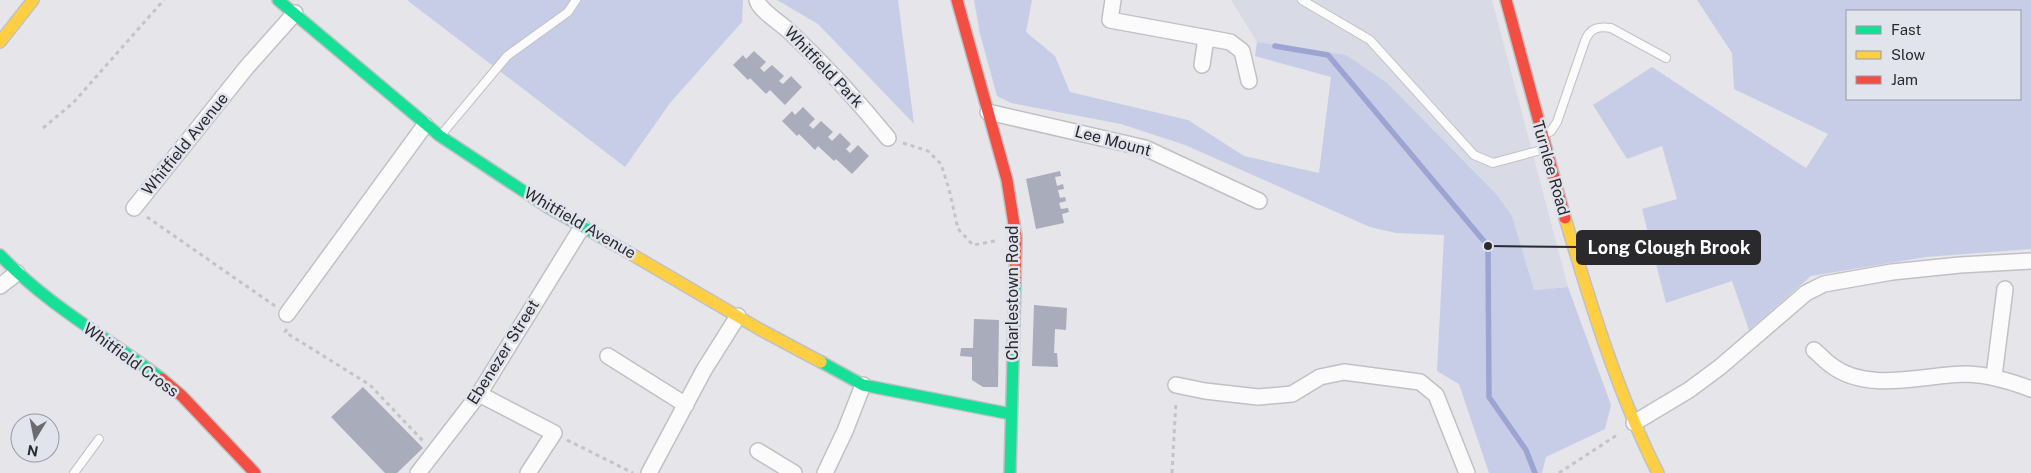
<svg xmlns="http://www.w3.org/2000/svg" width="2031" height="473" font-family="'Public Sans',sans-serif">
  <rect width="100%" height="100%" fill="#e5e5ea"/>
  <!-- built -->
  <path fill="#d8dae5" d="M1231 0H1492L1568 287 1534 290 1512 216 1346 55 1257 42Z"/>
  <!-- green -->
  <path fill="#c7cde7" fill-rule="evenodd" d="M407 0H743L742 22 670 103 625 167Z
    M777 0H898L914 124 818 24Z
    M974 0H1032L1026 32 1055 56 1070 92 1188 120 1244 156 1319 173 1331 77 1255 56 1257 42 1346 55 1387 83 1496 194 1512 216 1534 290 1568 287 1611 405 1605 429 1546 457 1542 473H1489L1459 384 1437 371 1444 235 1396 233 1370 227 1185 145 1121 124 1011 103 997 96 980 34Z
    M1697 0H2031V249L1926 257 1811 276 1749 330 1732 281 1666 303 1642 209 1677 199 1662 146 1627 159 1593 105 1652 67 1806 168 1828 134 1734 89 1732 53ZM1847 11H2020V99H1847Z"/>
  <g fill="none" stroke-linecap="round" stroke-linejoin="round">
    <!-- stream -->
    <path stroke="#9ca5d2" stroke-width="5.5" d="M1275 46 1328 55 1488 246 1489 397 1526 450 1535 473"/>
  </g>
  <!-- building -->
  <path fill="#a9acba" d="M754 51 766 62 760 68 764 72 772 65 784 76 779 81 783 84 791 76 802 87 785 105 770 90 766 94 750 78 748 80 733 65 743 55 746 59Z
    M803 107 815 119 809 125 813 129 821 121 833 132 828 137 832 141 840 133 851 144 846 149 850 153 858 145 869 156 852 174 836 159 834 161 818 146 815 150 799 134 797 136 782 121 792 111 795 115Z
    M1060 171 1061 176 1055 177 1057 186 1063 184 1064 189 1058 190 1060 198 1065 197 1066 201 1059 203 1061 209 1068 208 1069 212 1062 214 1064 223 1036 229 1026 179Z
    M1034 305 1067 308 1066 330 1055 329 1054 353H1057L1058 367 1032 366Z
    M974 319 999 320 998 387H983L972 380V357L960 356 961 348H973Z
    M363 387 423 448 397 473H385L331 417Z"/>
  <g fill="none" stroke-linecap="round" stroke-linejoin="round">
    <defs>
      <path id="lane" d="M1302 0 1370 40 1474 155 1493 163 1541 150
        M1546 134 1551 131 1557 122 1585 41C1590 28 1598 26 1611 28L1666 58
        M441 135 507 56 568 12 576 0
        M74 473 99 439"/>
      <path id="street" d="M757 0C759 10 782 24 790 32 825 65 858 101 888 138
        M1113 0 1110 20 1230 42 1242 51 1249 81
        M1202 65 1206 38
        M988 112 1145 148 1259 201
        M134 208 246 68 295 13
        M0 286 17 273
        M287 314 425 125
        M1814 350C1820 355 1825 361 1831 365 1868 394 1925 374 1967 374 1990 375 2010 381 2031 389
        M608 356 686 405
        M1994 376 2005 289
        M1176 385 1205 391 1258 397 1292 394 1320 377 1344 372 1420 382 1436 395 1467 473
        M479 394 554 433 528 473
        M1634 423 1689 390 1720 367 1806 293 1824 284 1892 272 1960 265 2031 261
        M758 451 794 473
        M418 473 479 394 582 227
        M649 473 704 370 738 316
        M825 473 845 431 863 385"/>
      <path id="fast" d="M278 0 440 136 549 208 626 251
        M0 255C47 305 108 338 162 379
        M821 362 863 385 1011 414
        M1010 473 1015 283"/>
      <path id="slow" d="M0 42 33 0
        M1565 218C1591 305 1617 392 1658 473
        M626 251 761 330 821 362"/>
      <path id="jam" d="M957 0 1007 180 1016 237 1015 283
        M1506 0 1565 218
        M162 379 182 396 255 473"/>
    </defs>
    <!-- lane casing -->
    <use href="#lane" stroke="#c1c1c5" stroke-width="10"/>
    <!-- street casing -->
    <use href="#street" stroke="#c1c1c5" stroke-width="18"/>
    <!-- fast casing -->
    <use href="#fast" stroke="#c1c1c5" stroke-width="14"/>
    <!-- slow casing -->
    <use href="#slow" stroke="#c1c1c5" stroke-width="14"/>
    <!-- jam casing -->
    <use href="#jam" stroke="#c1c1c5" stroke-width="14"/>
    <!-- path -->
    <path stroke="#c4c4c6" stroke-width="3" stroke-dasharray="4 4" stroke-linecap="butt" d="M43 128 73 103 164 0
      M903 143 928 151 941 164 949 189 958 229 973 245 995 241
      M147 217 275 306
      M287 329 285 332 370 385 423 441
      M567 440 633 473
      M1172 473 1176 401
      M1559 473 1617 435"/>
    <!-- lane -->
    <use href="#lane" stroke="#fbfbfc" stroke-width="8"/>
    <!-- street -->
    <use href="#street" stroke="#fbfbfc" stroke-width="15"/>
    <!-- fast -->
    <use href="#fast" stroke="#16e098" stroke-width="11"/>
    <!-- slow -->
    <use href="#slow" stroke="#ffcf43" stroke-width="11"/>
    <!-- jam -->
    <use href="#jam" stroke="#f24e42" stroke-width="11"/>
  </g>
  <g text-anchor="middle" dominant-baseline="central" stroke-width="5" stroke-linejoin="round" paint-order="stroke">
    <!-- street labels -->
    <g font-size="16" fill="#2a2a2d" stroke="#e2e4ed">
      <text transform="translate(824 67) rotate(46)">Whitfield Park</text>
      <text transform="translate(1113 141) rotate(15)">Lee Mount</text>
      <text transform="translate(185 144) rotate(-51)">Whitfield Avenue</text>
      <text transform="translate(1551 168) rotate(74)">Turnlee Road</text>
      <text transform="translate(580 223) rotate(30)">Whitfield Avenue</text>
      <text transform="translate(1012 293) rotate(-90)">Charlestown Road</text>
      <text transform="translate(503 352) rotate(-58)">Ebenezer Street</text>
      <text transform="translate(131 360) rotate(36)">Whitfield Cross</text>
    </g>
  </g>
  <!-- callouts -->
  <path fill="none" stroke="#2a2a2d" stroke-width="2" d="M1488 246L1577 247"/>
  <circle fill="#2a2a2d" stroke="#e2e4ed" stroke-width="2" cx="1488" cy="246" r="5"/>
  <rect fill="#2a2a2d" stroke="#2a2a2d" stroke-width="2" x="1577" y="231" width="183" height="33" rx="5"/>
  <g font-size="18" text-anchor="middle" font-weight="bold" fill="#fff">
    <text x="1669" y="254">Long Clough Brook</text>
  </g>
  <!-- legend -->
  <rect x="1846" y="10" width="175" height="90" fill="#e2e4ed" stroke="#989aa0"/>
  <rect x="1856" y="26" width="25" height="8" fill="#16e098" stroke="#989aa0"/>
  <text x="1891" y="35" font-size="15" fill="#2a2a2d">Fast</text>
  <rect x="1856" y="51" width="25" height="8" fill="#ffcf43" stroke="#989aa0"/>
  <text x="1891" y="60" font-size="15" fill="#2a2a2d">Slow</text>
  <rect x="1856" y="76" width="25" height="8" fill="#f24e42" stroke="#989aa0"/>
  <text x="1891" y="85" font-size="15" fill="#2a2a2d">Jam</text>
  <!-- north arrow -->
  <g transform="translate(35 438) rotate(190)"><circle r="24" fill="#e2e4ed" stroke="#989aa0"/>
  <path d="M0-4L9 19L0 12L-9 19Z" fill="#6b6b6f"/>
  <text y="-8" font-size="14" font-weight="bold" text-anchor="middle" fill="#2a2a2d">N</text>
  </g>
</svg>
